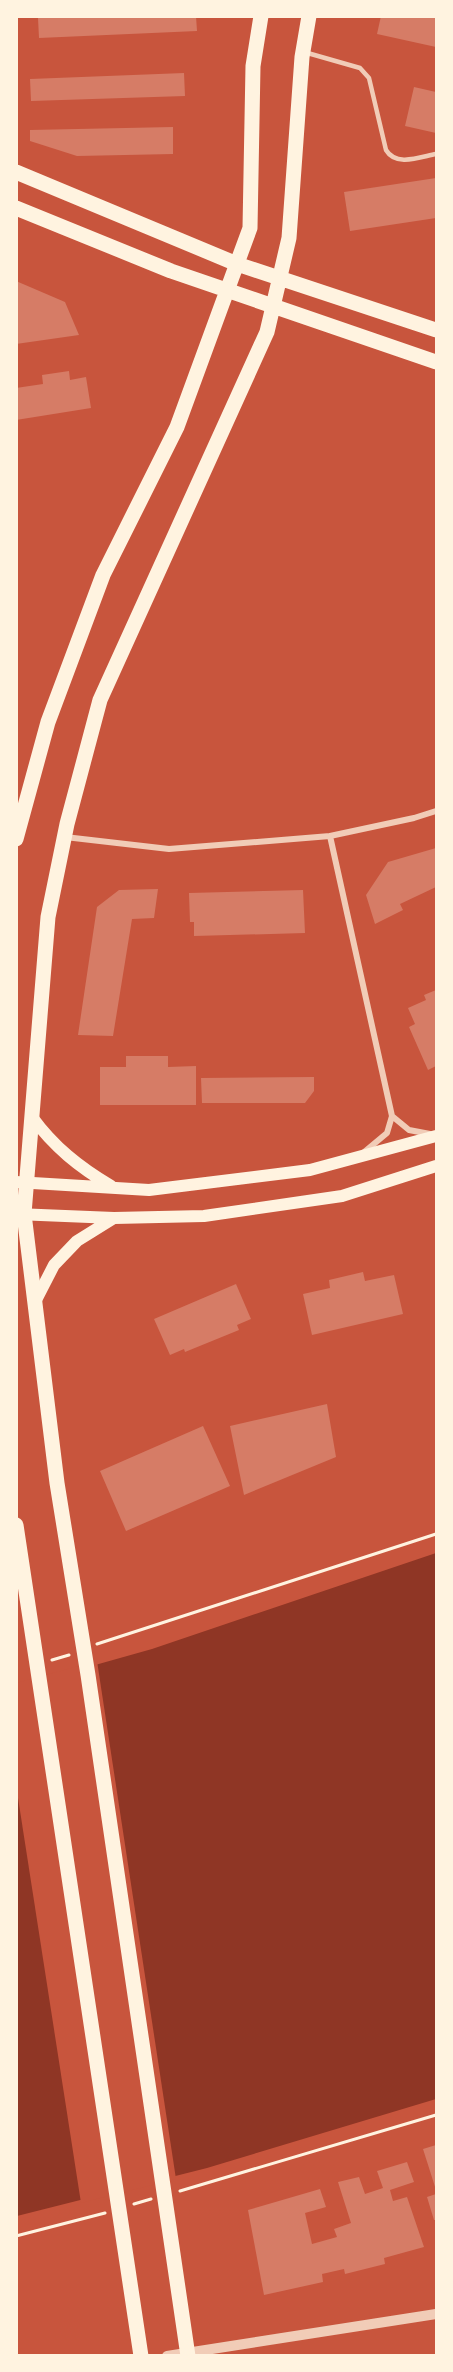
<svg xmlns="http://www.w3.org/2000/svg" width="453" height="2372" font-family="'Noto Serif',serif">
  <rect width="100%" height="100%" fill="#c8553d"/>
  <!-- water -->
  <path fill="#8f3625" d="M436 1553V2099L207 2168 17 2216V1687L152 1649Z"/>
  <!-- pier -->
  <path fill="#c8553d" d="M97 1661 176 2179 81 2203 16 1785V1683Z"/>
  <!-- building -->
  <path fill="#d67c66" d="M72 16H196L197 31 39 38 38 18Z
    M381 16H436V47L377 34Z
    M184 73 185 96 31 101 30 79Z
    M414 87 436 92V133L405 126Z
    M173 127V154L77 156 30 141V130Z
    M436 178V218L350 231 344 192Z
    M16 281 65 302 79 335 16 344Z
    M69 371 70 380 86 377 91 408 16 420V388L43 384 42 375Z
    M436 848V887L400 904 403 910 375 924 366 895 388 862Z
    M158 889 154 918 132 919 113 1036 78 1035 97 907 119 890Z
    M303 890 305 933 194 936V922H190L189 893Z
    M436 990V1066L428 1070 409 1027 415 1024 408 1008 426 1000 424 995Z
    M126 1056H168V1067L196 1066V1105H100V1067H126Z
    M314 1077V1091L305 1103H202L201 1078Z
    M363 1272 365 1281 394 1275 403 1314 312 1335 303 1294 330 1288 329 1280Z
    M236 1284 251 1319 237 1325 239 1330 185 1352 184 1349 170 1355 154 1319Z
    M327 1404 336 1457 244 1495 230 1426Z
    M203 1426 230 1486 126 1531 100 1471Z
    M436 2145V2190L423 2149Z
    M407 2162 414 2182 390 2190 393 2201 407 2197 424 2247 384 2258 385 2264 345 2274 344 2269 322 2274 323 2282 264 2295 248 2210 320 2189 326 2207 305 2213 312 2244 337 2237 334 2229 351 2223 338 2182 359 2177 365 2194 383 2188 377 2171Z
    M436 2194V2220H434L427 2197Z"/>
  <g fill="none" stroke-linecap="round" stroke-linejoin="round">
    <!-- path -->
    <path stroke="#fff3e0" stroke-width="3" d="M97 1644 436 1534
      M52 1660 69 1655
      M180 2191 436 2115
      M134 2204 151 2199
      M16 2236 105 2213"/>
    <!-- service -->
    <path stroke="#f1ccb7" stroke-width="4.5" d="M304 52 360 68 369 78 386 150C396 167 420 157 436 154"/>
    <!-- minor -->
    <path stroke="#f1ccb7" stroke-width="6" d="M330 836 414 818 436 811
      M65 837 169 849 330 836 392 1116
      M363 1153 387 1133 392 1116 409 1130 430 1134"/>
    <!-- tertiary -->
    <path stroke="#f1ccb7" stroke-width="10" d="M167 2356 436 2314"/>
    <!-- secondary -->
    <path stroke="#fff3e0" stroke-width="12" d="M32 1117C54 1147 79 1167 111 1186
      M16 1182 149 1190 310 1170 436 1136
      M16 1214 114 1218 204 1216 342 1196 436 1166
      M35 1302 54 1265 77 1241 114 1218"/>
    <!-- primary -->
    <path stroke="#fff3e0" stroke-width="15" d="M16 172 237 264 436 330
      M16 208 171 271 436 362
      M16 839 48 722 103 575 177 427 250 228 253 66 261 16
      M16 1525 141 2356
      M188 2356 88 1675 57 1483 24 1214 48 917 67 824 100 700 267 332 289 238 302 57 309 16"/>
  </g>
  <!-- border -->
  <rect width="453" height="2372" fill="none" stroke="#fff3e0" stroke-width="36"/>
</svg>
